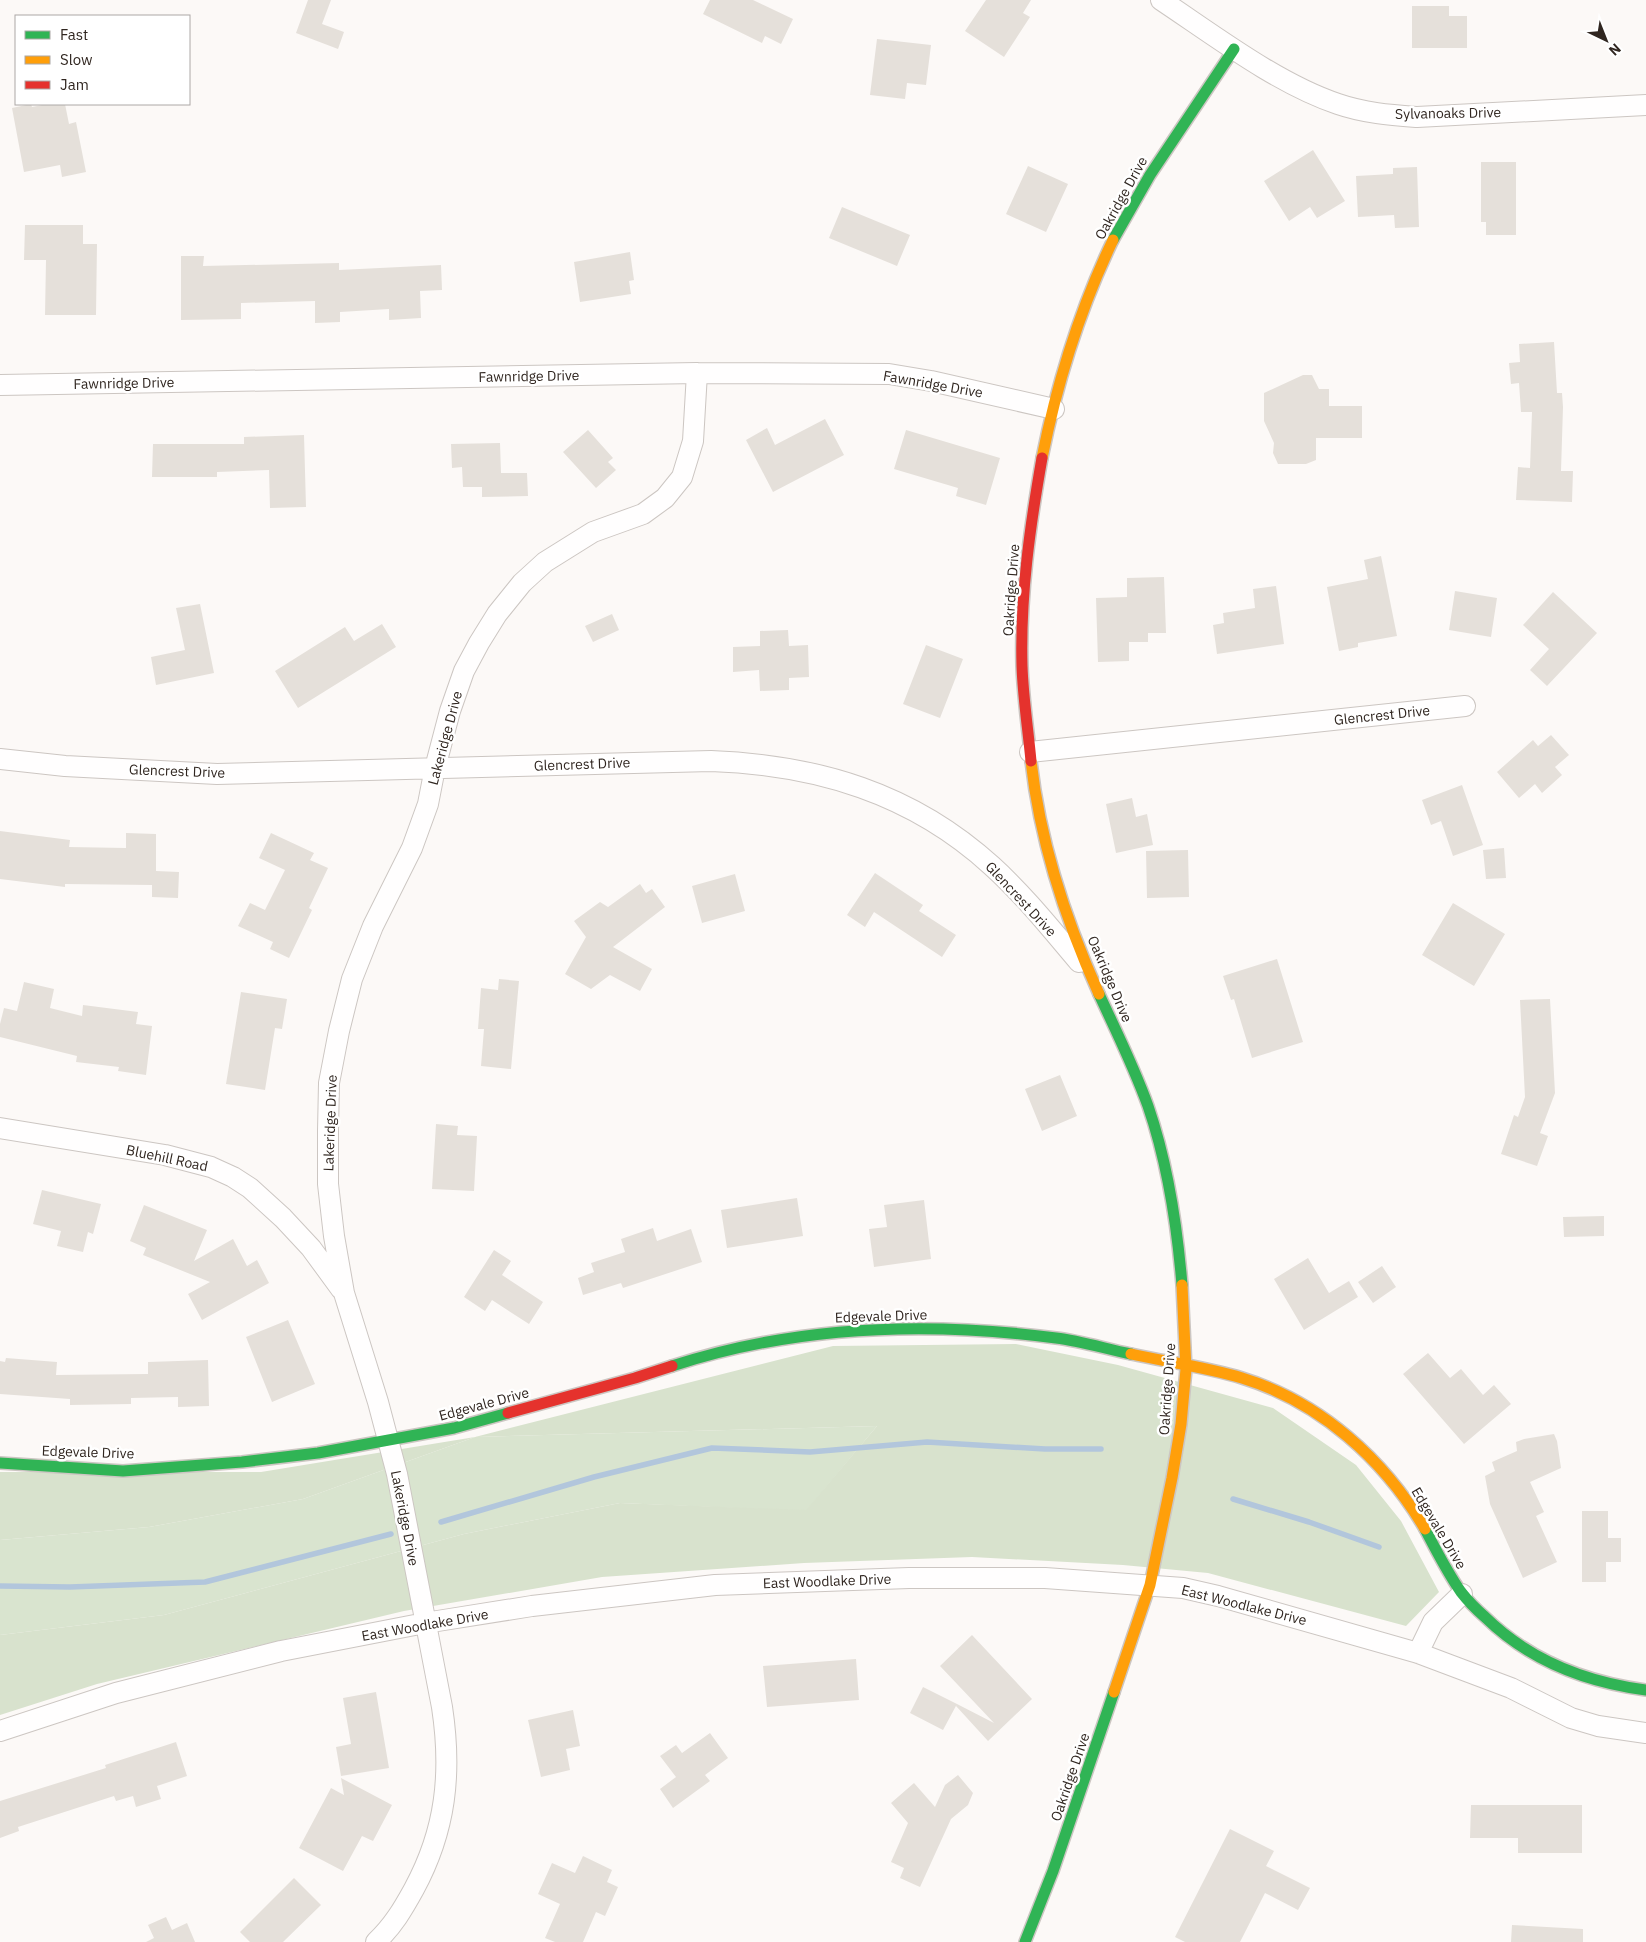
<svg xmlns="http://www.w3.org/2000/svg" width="1646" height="1942" font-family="'IBM Plex Sans',sans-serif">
  <rect width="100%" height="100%" fill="#fcf9f7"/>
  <!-- green -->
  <path fill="#d9e4cf" d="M877 1426 806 1511 620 1503 464 1534 164 1615 0 1635V1540L149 1527 303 1499 475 1437Z"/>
  <!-- forest -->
  <path fill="#d8e2cd" d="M1016 1344 1118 1365 1273 1408 1356 1465 1401 1521 1439 1592 1406 1626 1208 1573 1123 1565 972 1557 804 1563 602 1577 404 1611 97 1684 0 1715V1635L164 1615 464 1534 620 1503 806 1510 877 1426 475 1437 303 1499 149 1527 0 1540V1472H261L475 1437 833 1346Z"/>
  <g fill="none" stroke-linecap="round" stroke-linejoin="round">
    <!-- stream -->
    <path stroke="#b2c6dc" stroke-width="5.5" d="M1233 1499 1309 1522 1379 1547
      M441 1522 594 1477 712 1448 810 1452 927 1442 1045 1449H1101
      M0 1586 70 1587 205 1582 391 1534"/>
  </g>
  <!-- building -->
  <path fill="#e5e0da" d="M308 0H331L322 24 344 32 338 49 296 33Z
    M710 0H753L793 19 781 44 765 36 762 43 703 14Z
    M986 0H1031L1023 13 1030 17 1004 57 965 31Z
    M1412 6H1449V16H1467V48H1412Z
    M877 39 931 45 926 85 907 83 905 99 870 95Z
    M31 104 32 107 47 104H65L69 124 76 122 86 172 62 177 60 165 24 172 12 108Z
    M1313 150 1345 201 1317 218 1310 207 1289 221 1264 181Z
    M1481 162H1516V235H1486V222H1481Z
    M1028 166 1068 184 1046 232 1006 214Z
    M1417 167 1419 227 1395 228 1394 215 1358 217 1356 176 1393 174V168Z
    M842 207 910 235 897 266 829 238Z
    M25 225H83V244H97L96 315H45L46 260H24Z
    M630 252 634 280 629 281 631 294 580 302 574 262Z
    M181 256H204L203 266 339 263V270L441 265 442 290 420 291 421 318 389 320V309L340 312V322L315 323V301L241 303V319L181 320Z
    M1554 342 1557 393H1562L1563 407 1561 471H1573L1572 502 1516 500 1518 467 1530 468 1532 412H1521L1519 383 1511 384 1509 363 1520 362 1519 344Z
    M1303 375H1312L1319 389H1329V406H1362V438H1316V460L1306 464H1278L1273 453 1274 443 1264 421V393Z
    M825 419 844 455 773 492 746 440 767 428 775 445Z
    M588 430 613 458 608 462 616 470 596 488 563 452Z
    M906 430 1000 458 986 505 956 496 958 488 894 469Z
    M304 435 306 507 270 508 269 470 217 472V477H152L153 444H244V437Z
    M500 443 501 473H527L528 496 482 497V487H463L462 467 452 468 451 444Z
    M1381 556 1397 636 1358 643V647L1339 651 1327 587 1368 579 1364 560Z
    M1164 577 1166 633H1148V642H1129V661L1098 662 1096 598 1127 597V578Z
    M1276 586 1284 644 1217 654 1213 625 1224 623 1223 613 1255 608 1253 589Z
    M1455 591 1497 598 1491 637 1449 630Z
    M1553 592 1597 633 1547 686 1530 670 1549 649 1523 625Z
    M200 604 214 673 156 685 151 657 185 650 176 608Z
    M612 614 619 630 593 642 585 626Z
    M382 624 396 647 298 708 275 671 345 627 354 641Z
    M788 630 789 646 808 645 809 677 789 678V690L760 691 759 670 733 672V647L760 646V631Z
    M926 645 963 659 940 718 903 704Z
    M1551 735 1569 755 1555 767 1562 775 1542 793 1535 784 1519 798 1497 772 1533 740 1538 746Z
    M1462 785 1483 845 1453 856 1441 821 1431 825 1422 800Z
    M1132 798 1136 817 1147 814 1153 845 1116 853 1106 804Z
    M0 831 70 840 69 847 126 848V833L156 834V871L179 872 178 898 152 897V885L65 884V887L0 879Z
    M271 833 314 853 310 860 328 868 309 908 312 910 289 958 270 949 273 942 238 926 250 903 265 910 285 870 259 858Z
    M1504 848 1506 878 1486 879 1483 850Z
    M1188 850 1189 897 1147 898 1146 851Z
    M875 873 923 905 919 911 956 935 942 957 874 912 865 927 847 915Z
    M735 874 745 911 702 923 692 886Z
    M640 884 646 893 652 889 665 907 613 947 652 969 640 991 610 975 591 989 565 974 586 937 574 921 600 902 608 907Z
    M1453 903 1505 934 1474 986 1422 955Z
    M1277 959 1303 1042 1252 1058 1234 999 1231 1000 1223 976Z
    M499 979 519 981 511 1069 481 1066 484 1029H478L481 988 498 990Z
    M24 982 54 989 50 1008 82 1016 83 1005 138 1012 136 1024 152 1026 146 1075 118 1071 119 1067 76 1062 77 1056 0 1037V1024L4 1008 17 1011Z
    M241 992 287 999 282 1029 275 1028 265 1090 226 1084Z
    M1550 999 1555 1093 1540 1133 1548 1136 1537 1166 1501 1154 1514 1115 1518 1117 1525 1097 1520 1000Z
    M1060 1075 1077 1116 1042 1131 1025 1089Z
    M436 1124 458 1126 457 1135 477 1136 474 1191 432 1189Z
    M42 1190 101 1204 93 1234 88 1232 83 1252 57 1246 61 1231 33 1224Z
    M797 1198 803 1236 727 1248 721 1210Z
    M924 1200 931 1259 874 1267 869 1229 887 1227 884 1205Z
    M144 1205 207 1230 194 1261 233 1239 247 1266 257 1260 269 1283 202 1320 188 1294 210 1282 143 1255 146 1248 130 1241Z
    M1604 1216V1236L1564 1237 1563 1217Z
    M653 1228 657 1241 691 1229 702 1262 623 1288 621 1283 583 1295 578 1278 594 1272 591 1263 625 1252 621 1239Z
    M494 1250 511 1261 502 1275 543 1302 529 1324 492 1300 485 1311 464 1297Z
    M1308 1258 1329 1293 1349 1281 1358 1297 1304 1330 1274 1279Z
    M1382 1266 1396 1287 1373 1303 1358 1282Z
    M288 1320 315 1384 272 1402 246 1337Z
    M1428 1353 1450 1378 1461 1369 1483 1395 1494 1385 1511 1404 1464 1444 1403 1374Z
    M6 1358 57 1362 56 1375 148 1374V1362L208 1360 209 1406 178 1407V1397L131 1398V1404L70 1405V1399L0 1394V1361L5 1362Z
    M1554 1434 1557 1441 1561 1468 1530 1482 1544 1512 1536 1516 1557 1562 1523 1578 1490 1504 1485 1476 1495 1471 1492 1462 1517 1451 1516 1442 1524 1439Z
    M1582 1511H1608V1538H1621V1562H1606V1582H1582Z
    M972 1635 1032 1699 988 1741 956 1706 957 1704 994 1723 940 1666Z
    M856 1659 859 1700 767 1707 763 1666Z
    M923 1687 957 1704 943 1730 910 1713Z
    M376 1692 389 1768 341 1776 336 1747 351 1744 343 1698Z
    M573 1710 580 1746 566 1749 570 1770 541 1777 528 1720Z
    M710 1733 728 1758 705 1775 710 1781 673 1808 660 1789 676 1777 660 1756 676 1745 682 1753Z
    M176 1742 187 1776 157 1786 161 1799 136 1807 133 1796 116 1801 114 1796 18 1827 19 1831 0 1838V1801L106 1768 105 1765Z
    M958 1775 973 1793 968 1805 951 1819 920 1887 900 1878 904 1868 891 1862 908 1823 891 1803 914 1783 935 1807 945 1785Z
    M341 1778 392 1805 373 1841 362 1836 343 1871 299 1848 331 1788 344 1795Z
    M1471 1805H1582V1853H1518V1838H1470Z
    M1230 1829 1274 1851 1266 1866 1310 1888 1298 1910 1265 1893 1240 1942H1185L1175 1937Z
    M583 1856 612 1870 607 1882 618 1887 605 1916 596 1912 583 1942H555L545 1938 560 1904 538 1894 552 1863 575 1873Z
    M294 1878 321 1905 283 1942H250L240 1932Z
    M166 1917 172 1930 187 1923 195 1942H146L154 1938 148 1925Z
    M1512 1925 1583 1929V1942H1511Z"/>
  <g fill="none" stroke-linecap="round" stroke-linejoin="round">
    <defs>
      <path id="street" d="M1161 0C1215 36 1278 84 1338 104 1364 113 1391 115 1417 117L1646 105
        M0 385 697 373 889 374 931 381 1054 409
        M1030 752 1465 706
        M0 759 65 766 217 774 711 761C817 765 912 793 992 866 1024 895 1051 929 1079 962
        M0 1128 165 1155 211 1167 233 1177 250 1188 283 1218 311 1248 341 1289
        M1418 1653 1433 1622 1462 1594
        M0 1731 116 1693 281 1651 425 1623 532 1606 715 1585 909 1578H1045L1183 1588 1218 1596 1418 1653 1511 1688 1571 1718 1598 1726 1646 1733
        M376 1942C393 1926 403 1909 414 1889 446 1830 452 1773 442 1707L397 1474 378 1402 344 1293 334 1236 328 1184V1131L329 1083 339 1031 352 979 373 926 412 848 428 804 435 768 450 711 464 671 479 643 497 614 522 583 545 562 593 532 643 514 665 498 682 477 693 441 697 373"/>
      <path id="fast" d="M1113 240 1150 175 1234 49
        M1099 994C1116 1031 1134 1067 1148 1106 1168 1164 1177 1224 1182 1285
        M672 1366C797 1325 927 1321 1056 1338 1081 1341 1106 1349 1131 1354
        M0 1463 123 1471 242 1462 318 1453 454 1428 508 1413
        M1425 1529C1436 1550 1447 1572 1461 1592 1468 1601 1477 1610 1485 1617 1530 1661 1585 1682 1646 1690
        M1025 1942 1053 1871 1114 1692"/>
      <path id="slow" d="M1042 458C1057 383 1080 309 1113 240
        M1031 761C1040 842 1065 919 1099 994
        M1131 1354C1167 1362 1206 1367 1242 1378 1320 1402 1384 1459 1425 1529
        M1114 1692 1150 1585 1172 1478 1181 1424 1186 1369 1182 1285"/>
      <path id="jam" d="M1031 761C1028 729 1023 697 1022 666 1020 596 1030 526 1042 458
        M508 1413 635 1378 672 1366"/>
    </defs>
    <!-- street casing -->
    <use href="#street" stroke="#ccc6c2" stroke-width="22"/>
    <!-- fast casing -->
    <use href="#fast" stroke="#ccc6c2" stroke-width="14"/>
    <!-- slow casing -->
    <use href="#slow" stroke="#ccc6c2" stroke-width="14"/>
    <!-- jam casing -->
    <use href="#jam" stroke="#ccc6c2" stroke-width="14"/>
    <!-- street -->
    <use href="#street" stroke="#fffefe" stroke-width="20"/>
    <!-- fast -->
    <use href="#fast" stroke="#30b455" stroke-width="11"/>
    <!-- slow -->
    <use href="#slow" stroke="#ff9f0a" stroke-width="11"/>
    <!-- jam -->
    <use href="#jam" stroke="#e5322d" stroke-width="11"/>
  </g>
  <g text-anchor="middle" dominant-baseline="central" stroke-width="5" stroke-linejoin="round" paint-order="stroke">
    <!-- street labels -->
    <g font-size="14" fill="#302620" stroke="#fff">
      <text transform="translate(1448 113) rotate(-1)">Sylvanoaks Drive</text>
      <text transform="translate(1121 198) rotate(-61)">Oakridge Drive</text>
      <text transform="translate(529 376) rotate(-1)">Fawnridge Drive</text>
      <text transform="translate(124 383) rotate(-1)">Fawnridge Drive</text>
      <text transform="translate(933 384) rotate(10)">Fawnridge Drive</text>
      <text transform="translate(1011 590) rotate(-86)">Oakridge Drive</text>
      <text transform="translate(1382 715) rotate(-6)">Glencrest Drive</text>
      <text transform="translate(445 738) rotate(-75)">Lakeridge Drive</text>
      <text transform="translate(582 764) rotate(-2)">Glencrest Drive</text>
      <text transform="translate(177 771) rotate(2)">Glencrest Drive</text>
      <text transform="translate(1021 899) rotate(47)">Glencrest Drive</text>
      <text transform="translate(1110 979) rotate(67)">Oakridge Drive</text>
      <text transform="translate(330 1123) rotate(-88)">Lakeridge Drive</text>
      <text transform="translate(167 1158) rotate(12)">Bluehill Road</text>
      <text transform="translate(881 1316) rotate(-2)">Edgevale Drive</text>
      <text transform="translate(1167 1389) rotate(-86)">Oakridge Drive</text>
      <text transform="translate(484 1404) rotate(-15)">Edgevale Drive</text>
      <text transform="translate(88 1452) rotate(2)">Edgevale Drive</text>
      <text transform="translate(405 1518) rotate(79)">Lakeridge Drive</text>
      <text transform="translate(1439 1528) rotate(59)">Edgevale Drive</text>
      <text transform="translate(827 1581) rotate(-2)">East Woodlake Drive</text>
      <text transform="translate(1244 1605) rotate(14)">East Woodlake Drive</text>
      <text transform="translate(425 1625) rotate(-10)">East Woodlake Drive</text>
      <text transform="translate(1070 1777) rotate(-71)">Oakridge Drive</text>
    </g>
  </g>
  <!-- legend -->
  <rect x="15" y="15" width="175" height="90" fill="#ffffff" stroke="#aca8a6"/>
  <rect x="25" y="31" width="25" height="8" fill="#30b455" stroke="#aca8a6"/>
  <text x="60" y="40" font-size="15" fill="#302620">Fast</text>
  <rect x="25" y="56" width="25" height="8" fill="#ff9f0a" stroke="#aca8a6"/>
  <text x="60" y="65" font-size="15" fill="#302620">Slow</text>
  <rect x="25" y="81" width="25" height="8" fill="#e5322d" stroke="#aca8a6"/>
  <text x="60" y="90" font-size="15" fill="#302620">Jam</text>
  <!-- north arrow -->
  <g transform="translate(1606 40) rotate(137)" stroke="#ffffff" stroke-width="4" paint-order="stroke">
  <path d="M0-4L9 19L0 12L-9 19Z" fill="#302620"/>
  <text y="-8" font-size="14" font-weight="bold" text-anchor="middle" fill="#302620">N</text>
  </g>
</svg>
